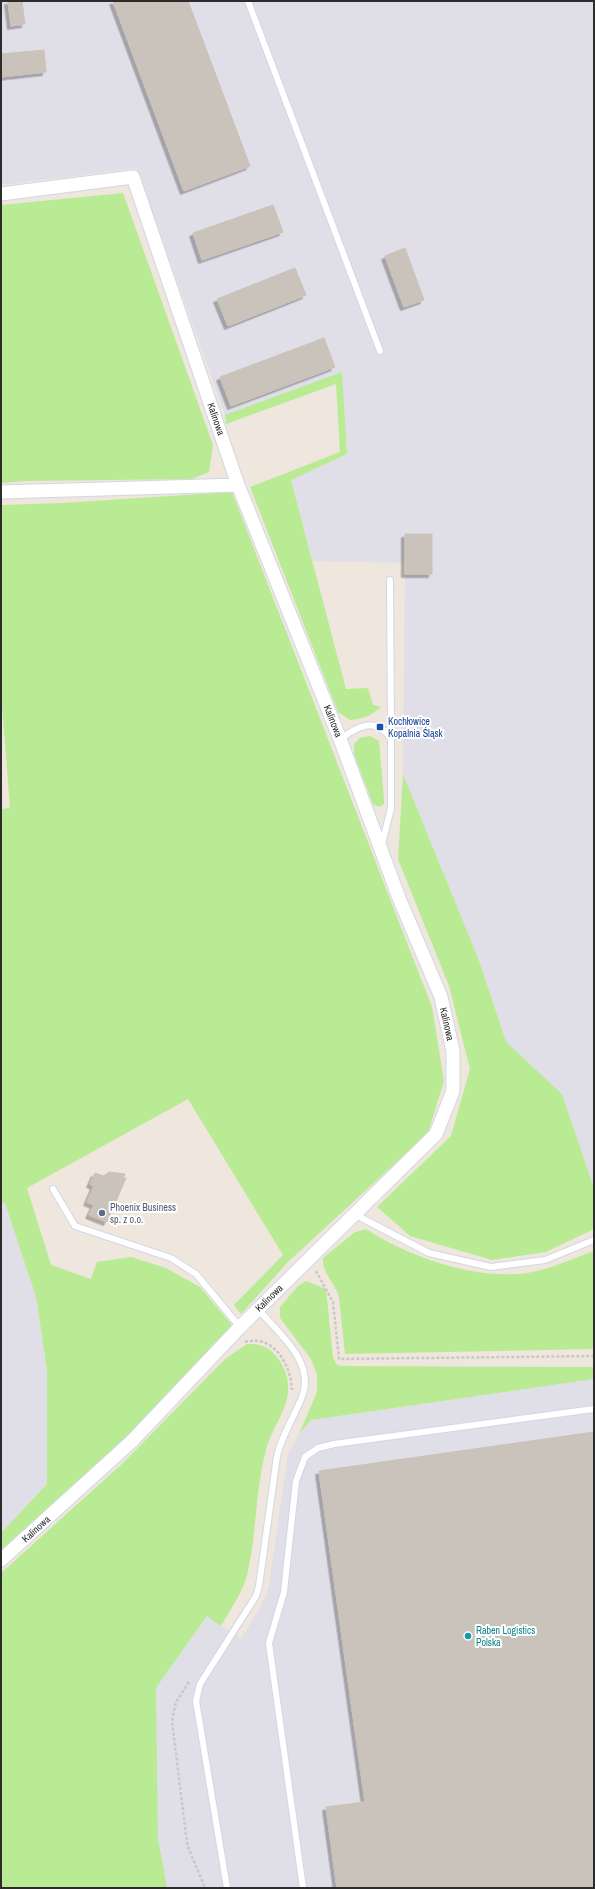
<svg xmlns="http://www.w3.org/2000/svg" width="595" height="1889" font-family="'Archivo Narrow',sans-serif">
  <defs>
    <filter id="shadow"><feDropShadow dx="-3.5" dy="3.5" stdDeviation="0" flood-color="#0004"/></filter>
  </defs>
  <rect width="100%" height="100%" fill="#efe6dd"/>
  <!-- industrial -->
  <path fill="#e0dee7" d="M1 1H594V1188L562 1094 506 1042 478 958 403 774 405 563 313 561 291 480 347 454 342 372 225 415 137 168 1 185Z
    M5 1202 36 1297 47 1370V1484L1 1533V1203Z
    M594 1379V1888H167L158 1838 156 1688 207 1616 241 1639 257 1613 265 1598 269 1585 288 1454 299 1434 311 1420Z"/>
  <!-- green -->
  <path fill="#b9eb94" d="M123 193 213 445 209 472 192 479 25 481 1 483V205Z
    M342 372 347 454 291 480 346 689 368 688 373 705 381 707C371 716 363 719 350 720L338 712 250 487 340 452 336 384 226 424 225 415Z
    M232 492 432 1007 444 1081 428 1133 288 1262 241 1314 234 1305 283 1255 188 1099 27 1188 51 1265 91 1279 97 1262 131 1257 166 1268 200 1287 232 1325 129 1438 1 1552V1533L47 1484V1370L36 1297 5 1203H1V809L10 808 1 692V505L62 503Z
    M370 736 379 741 384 799V804L379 807 373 804 354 754V744L360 738Z
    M403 774 478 958 506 1042 562 1094 594 1188V1229L546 1252 492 1260 410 1236 377 1207 451 1136 470 1069 449 986 398 859Z
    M366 1229C408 1256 466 1277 516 1274 542 1273 569 1260 594 1251V1349L345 1354 339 1297C335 1283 322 1273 323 1258L355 1232Z
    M306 1281 326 1289 333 1357 336 1364 341 1366 594 1367V1379L311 1420 299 1434 317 1392V1375L311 1359 280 1318V1307L298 1286Z
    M247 1344C253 1344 259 1344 265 1347 277 1352 288 1372 288 1385 290 1408 271 1428 266 1450 255 1490 257 1531 248 1571 244 1591 231 1608 221 1626L207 1616 156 1688 158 1838 167 1888H1V1573L123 1463 225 1359Z"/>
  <!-- building -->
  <path fill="#cac3bc" stroke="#cbc2b6" filter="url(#shadow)" d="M8 1H22L25 24 11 26Z
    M113 1H188L250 166 184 191Z
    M44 50 46 72 1 77V54Z
    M273 205 283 232 202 260 193 233Z
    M405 248 424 300 404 307 385 256Z
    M295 268 306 295 228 326 217 299Z
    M324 338 335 367 231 406 220 377Z
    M405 534H432V574H405Z
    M109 1172 125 1174 123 1178H126L107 1222 89 1215 94 1205 87 1202 94 1186 90 1184 95 1173 104 1176Z
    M594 1432V1888H337L326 1807 365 1802 319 1471Z"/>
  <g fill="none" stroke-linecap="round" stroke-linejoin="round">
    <defs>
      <path id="lane" d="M248 1 380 351
        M390 580 391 738
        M340 739C358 726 377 716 391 739V808L382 844
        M53 1189 75 1226 171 1258 196 1274 240 1327
        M354 1214 429 1253 491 1267 545 1260 594 1240
        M227 1888 196 1701 200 1684 256 1596 259 1586 277 1456C282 1435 294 1417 302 1397 316 1362 278 1333 258 1309
        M303 1888 269 1643 284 1592 296 1481 305 1457 318 1448 334 1444 594 1409"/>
      <path id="street" d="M1 194 133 177 238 485 340 739 399 898 441 997 453 1051V1091L436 1134 240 1327 132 1441 1 1560
        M1 492 238 485"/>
    </defs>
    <!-- lane casing -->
    <use href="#lane" stroke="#d2d7e6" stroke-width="8"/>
    <!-- street casing -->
    <use href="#street" stroke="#d2d7e6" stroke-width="15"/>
    <!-- path -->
    <path stroke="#c8c8c8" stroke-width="2.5" stroke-dasharray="3 2" stroke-linecap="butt" d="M316 1271 333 1302 339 1359 594 1356
      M245 1342C274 1334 291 1365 292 1390
      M189 1682 176 1702 172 1721 186 1835 188 1847 205 1888"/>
    <!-- lane -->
    <use href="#lane" stroke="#fff" stroke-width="6"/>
    <!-- street -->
    <use href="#street" stroke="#fff" stroke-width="13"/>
  </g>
  <!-- markers -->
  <rect fill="#1a4fb4" stroke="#fff" stroke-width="1.5" x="376" y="723" width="8" height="8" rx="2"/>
  <circle fill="#5c6f8a" stroke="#fff" stroke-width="1.5" cx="102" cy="1213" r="4"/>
  <circle fill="#0f9aa8" stroke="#fff" stroke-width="1.5" cx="468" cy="1636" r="4"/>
  <g text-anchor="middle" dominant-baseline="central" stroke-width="4" stroke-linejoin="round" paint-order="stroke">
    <!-- street labels -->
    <g font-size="10" fill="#2c2c2c" stroke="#fff">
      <text transform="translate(216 419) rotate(71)">Kalinowa</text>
      <text transform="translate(333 721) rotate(68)">Kalinowa</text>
      <text transform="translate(447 1024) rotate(77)">Kalinowa</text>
      <text transform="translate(269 1298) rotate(-44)">Kalinowa</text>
      <text transform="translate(36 1529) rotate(-42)">Kalinowa</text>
    </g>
    <!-- transit labels -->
    <g font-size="10" fill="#164399" stroke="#fff" text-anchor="start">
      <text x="388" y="721">Kochłowice<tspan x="388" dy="12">Kopalnia Śląsk</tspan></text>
    </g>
    <!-- service labels -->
    <g font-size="10" fill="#4e5e75" stroke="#fff" text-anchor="start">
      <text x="110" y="1207">Phoenix Business<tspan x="110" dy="12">sp. z o.o.</tspan></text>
    </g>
    <!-- culture labels -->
    <g font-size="10" fill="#0d838f" stroke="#fff" text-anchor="start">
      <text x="476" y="1630">Raben Logistics<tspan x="476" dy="12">Polska</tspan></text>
    </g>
  </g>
  <!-- border -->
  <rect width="595" height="1889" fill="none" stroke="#2c2c2c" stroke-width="4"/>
</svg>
